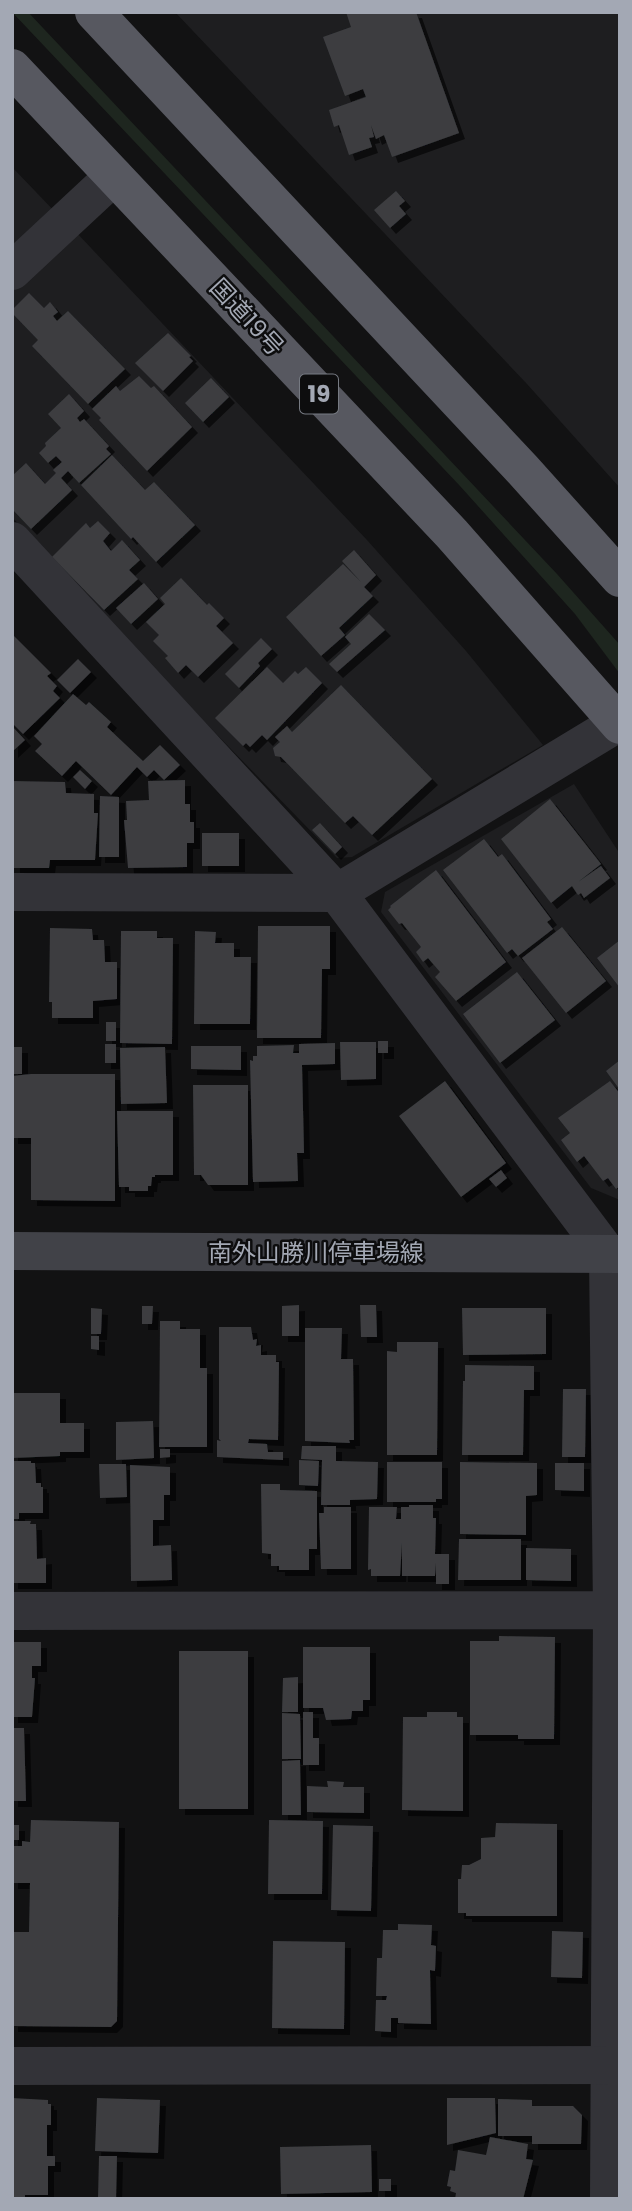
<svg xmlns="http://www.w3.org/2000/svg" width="632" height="2211" font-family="Poppins,'Noto Sans JP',sans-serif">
  <defs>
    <filter id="shadow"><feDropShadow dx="6" dy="6" stdDeviation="0" flood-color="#0009"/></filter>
  </defs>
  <rect width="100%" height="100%" fill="#121213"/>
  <!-- built -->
  <path fill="#1e1e20" d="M175 12H620V488L527 384Z
    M12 167 59 216 12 259Z
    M75 231 367 540 466 651 543 745 352 857 337 858 117 632 12 517V291Z
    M574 784 620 854V1200L591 1188 381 912 385 892Z"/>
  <!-- green -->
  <path fill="#1e261f" d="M12 12H28L557 574 620 645V674L575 614 460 486Z"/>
  <!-- building -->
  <path fill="#3c3d40" filter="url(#shadow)" d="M346 12H416L459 133 392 157 384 135 376 139 371 125 374 137 369 138 372 147 349 155 339 125 334 127 329 110 366 97 363 89 345 96 323 37 351 27Z
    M396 191 405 201 399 206 406 214 390 228 374 210Z
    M29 293 44 308 50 302 58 312 53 316 57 321 68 311 125 369 88 404 32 346 38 340 12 313V310Z
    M168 333 191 356 189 357 193 361 163 391 135 363Z
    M139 376 151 388 154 386 192 427 147 471 99 420 101 418 92 409 116 386 120 391Z
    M211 378 229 397 203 422 185 403Z
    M69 394 84 411 77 418 80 422 84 419 109 446 106 449 111 454 79 483 68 471 61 478 72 490 31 529 12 509V476L26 463 45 484 56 473 53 470 62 462 56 456 48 463 39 453 46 446 45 443 61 428 48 414Z
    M112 455 145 490 154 482 195 525 156 562 133 537 131 539 81 485Z
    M98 521 110 533 103 541 111 551 122 540 140 560 129 570 138 579 104 610 52 557 86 523 90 528Z
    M354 550 376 575 364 587 373 596 339 628 345 635 321 656 286 617 343 564 361 582 342 561Z
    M181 578 207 605 209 603 224 618 216 626 233 643 198 677 186 665 178 673 165 658 168 656 153 641 159 635 146 622 165 604 160 598Z
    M144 583 158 599 131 624 116 608Z
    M369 614 385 630 337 672 329 664 351 644 345 637Z
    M12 634 51 673 47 676 57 686 53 691 60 698 23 734 12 723Z
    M261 638 272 649 258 663 260 666 239 688 225 674Z
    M78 659 91 672 70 693 57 680Z
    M267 667 283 683 295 671 298 674 306 667 322 683 267 740 262 735 250 747 246 743 243 746 215 718Z
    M341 685 432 779 372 835 353 816 345 823 281 757 275 756 273 748 280 742 275 737 287 726 292 732Z
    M73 694 86 705 89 702 111 722 107 727 143 761 160 745 180 765 164 780 154 770 147 777 137 767 111 795 76 761 62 776 35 751 42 744 34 736Z
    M12 726 25 740 12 752Z
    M80 770 92 781 85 789 73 777Z
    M185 780V804H190V822H194V843H187V867L128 868 124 820H127L126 801 149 800 148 781Z
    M12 781 65 782 66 793 94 794V813H98L95 860H50L49 868H14Z
    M100 796 119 797V857H99Z
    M550 799 601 864 578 882 601 866 610 878 584 898 581 893 578 895 572 886 551 903 501 839Z
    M320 823 342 847 335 854 312 830Z
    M202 833H239V866H202Z
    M484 839 498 857 502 854 551 919 547 922 553 929 518 956 512 949 507 953 443 870Z
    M436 870 506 962 456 1001 435 977 440 972 428 958 423 962 416 952 421 947 402 923 399 924 388 910 391 907 390 906Z
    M258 926H330V969H322L321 1038H257Z
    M562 927 606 981 566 1013 522 958Z
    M50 928 92 929 93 940H104L105 962H117V999L93 1001V1018H52V1002H49Z
    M121 931H157V938H173L172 1044 120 1043Z
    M195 931 216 932 215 943H234V957H251L250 1024H194Z
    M620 940V988L597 958Z
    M517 972 555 1020 500 1063 463 1014Z
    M106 1022H116V1041H106Z
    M378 1041H388V1053H378Z
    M340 1042H376V1079L341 1080Z
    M335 1043V1064L302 1065 304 1153H297L298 1181 253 1182 250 1060 253 1061V1056H257V1046L294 1045 293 1053H299V1044Z
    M105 1044H116V1063H105Z
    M191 1046H241V1070L191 1069Z
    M12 1047H22V1074H12Z
    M165 1047 167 1103 121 1104 120 1048Z
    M620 1060V1090L606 1071Z
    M31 1074H115V1201L31 1200V1138H12V1076Z
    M445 1081 506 1163 461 1197 399 1116Z
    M610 1081 620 1094V1186L616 1189 608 1178 603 1181 584 1156 577 1162 561 1140 570 1133 558 1118Z
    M193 1085H248V1185H208L201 1175H194Z
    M117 1111H173V1175H155V1177H152L151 1186H148V1191H129V1187H119Z
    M501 1170 507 1178 496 1187 489 1179Z
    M299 1305V1336H282V1306Z
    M360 1305H376L377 1337H361Z
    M142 1306H153L152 1324H142Z
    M91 1308 102 1309 101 1334H91Z
    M462 1308H546V1354L463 1355Z
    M160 1321H180V1329H200V1368H207V1447H159Z
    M219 1327H251L253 1340 257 1339 256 1346 261 1345V1355H276V1362H279L278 1440 249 1439 248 1443 267 1444 268 1452H283V1460L217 1457V1440L221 1441 219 1439Z
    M305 1328H342L341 1359H353L354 1440H349L350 1443 305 1441Z
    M91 1336H99V1350L91 1349Z
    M397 1342H438L437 1455H387V1351L397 1352Z
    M465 1365 534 1366V1390H524L523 1455H462L463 1381H465Z
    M563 1389H586L585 1457H562Z
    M12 1393H60V1423H84V1452H60V1456L12 1458Z
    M153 1421 154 1458 116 1460V1422Z
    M302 1446H336V1461L378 1462 377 1499 350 1500V1505H321L322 1460 301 1459Z
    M160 1449H170V1457L160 1458Z
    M299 1460 319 1461 318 1486 299 1485Z
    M12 1461H31V1463H35L36 1483H41V1487H43V1513H19V1519H12Z
    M387 1462H442V1499H436V1502H387Z
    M460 1462 537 1463V1495L526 1496V1535L460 1534Z
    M555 1463H584V1491L555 1490Z
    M99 1464H126L127 1497 100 1498Z
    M130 1465 170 1467V1495H164V1520H153V1546L171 1545 172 1580 131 1581Z
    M261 1484H280V1490L317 1491V1549H309V1570H279V1566H271V1554L262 1553Z
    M409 1505H433V1518H436L435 1554H449V1584H436V1563L435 1576H402V1543L400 1576H371V1569L368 1570 369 1507H397L396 1519H401V1507H409Z
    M324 1507H351V1569H321L319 1513H324Z
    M12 1521H31L30 1524H36L37 1559 46 1558V1583H12Z
    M459 1539H521V1580H458Z
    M526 1548 571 1549V1581L526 1580Z
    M499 1636 555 1637 554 1739H518V1735H470V1641H499Z
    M12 1642H41V1666H32V1678H35L32 1717H12Z
    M303 1647H370V1700H363V1711H352L351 1719 326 1720 323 1708H303Z
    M179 1651H248V1809H179Z
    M298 1677V1712H282L283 1678Z
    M303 1712H313V1738H319V1765H303Z
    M427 1712H457V1717H463V1811L402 1810 403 1717H427Z
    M282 1713 300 1714 301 1759H282Z
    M12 1728H24L26 1801H12Z
    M300 1760 301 1815H282V1761Z
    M327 1781 344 1782 343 1787H364V1813L307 1812V1786L328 1787Z
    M31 1820 119 1822 117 2021 111 2027 12 2026V1932H29L30 1883H12V1846H22V1841L30 1842Z
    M269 1820 323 1821 322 1894H268Z
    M496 1823 557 1824V1916H466V1913H458V1879H461L462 1865H469L481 1859V1838L495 1837Z
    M12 1825H19V1840H12Z
    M333 1825 373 1826 371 1911 331 1910Z
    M398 1924 432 1925 431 1945 436 1946 435 1971 430 1970 431 2024 398 2023V2018H391V2032L375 2031 376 2000H386L387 1996H376L377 1958H382L383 1930H398Z
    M552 1931 583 1932 582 1978 551 1977Z
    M273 1941 345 1942 344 2029 272 2028Z
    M12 2098 48 2100V2104H51V2125H47V2156H55V2166H48V2195H25V2199H12Z
    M97 2098 160 2100 158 2153 95 2151Z
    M447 2098H495L496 2133 447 2145Z
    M498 2099 532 2100V2106H573L582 2115 581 2144H532V2136H498Z
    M490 2137 528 2144 526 2159 533 2160 523 2199H455L456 2193 450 2191 451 2187 447 2186 450 2170 455 2171 458 2150 486 2155Z
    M371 2145 372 2192 281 2194 280 2147Z
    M99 2156H117L116 2199H98Z
    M379 2179H391V2191H379Z"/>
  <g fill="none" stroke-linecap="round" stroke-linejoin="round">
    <!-- minor -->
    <path stroke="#333338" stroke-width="38" d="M12 271 114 176
      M12 541 337 893 608 1254 612 1611 609 2199
      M12 892 337 893 618 723
      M12 1611 620 1610"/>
    <!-- tertiary -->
    <path stroke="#333338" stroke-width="38" d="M12 2066 620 2065"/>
    <!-- secondary -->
    <path stroke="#414248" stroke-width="38" d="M12 1251 620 1254"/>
    <!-- trunk -->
    <path stroke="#575860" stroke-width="38" d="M94 12 523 470 620 578
      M12 68 452 534 620 725"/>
  </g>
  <g text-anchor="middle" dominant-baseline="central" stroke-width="5" stroke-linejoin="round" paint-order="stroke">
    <!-- shield labels -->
    <rect fill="#0d0d0e" stroke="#767a82" stroke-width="2" x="300" y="374.5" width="38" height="39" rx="5"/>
    <g font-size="23" font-weight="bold" fill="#a3a8b4">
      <text x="319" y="394">19</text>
    </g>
    <!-- street labels -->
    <g font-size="24" fill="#a3a8b4" stroke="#0d0d0e">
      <text transform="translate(247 317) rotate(47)">国道19号</text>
      <text x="316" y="1252">南外山勝川停車場線</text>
    </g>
  </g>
  <!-- border -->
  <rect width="632" height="2211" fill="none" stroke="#a3a8b4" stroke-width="28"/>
</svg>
